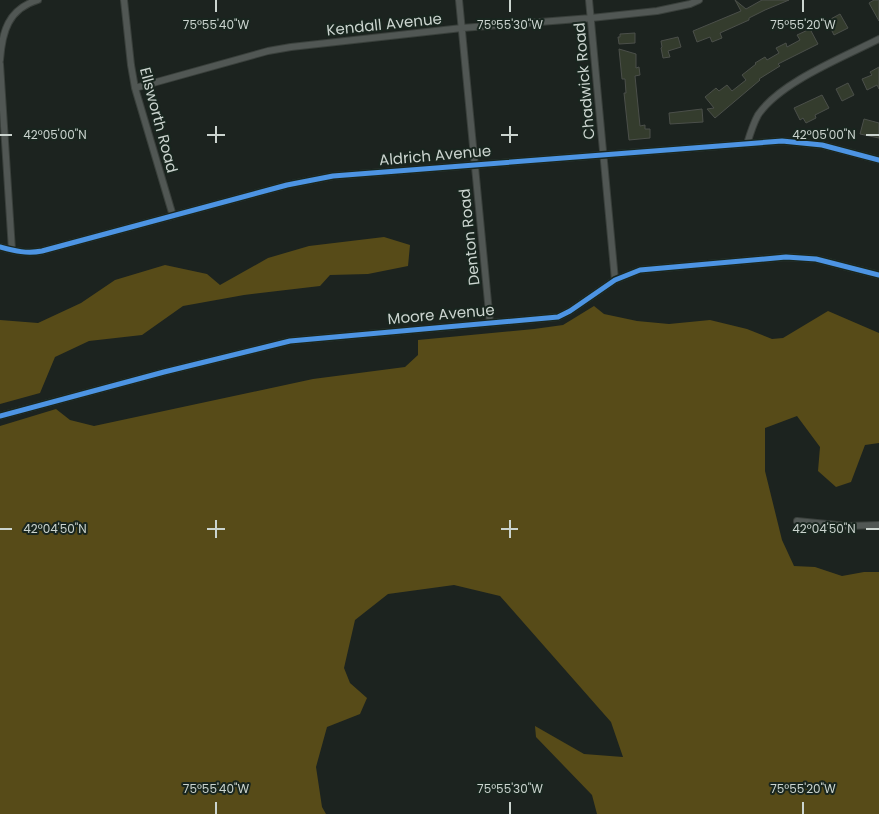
<svg xmlns="http://www.w3.org/2000/svg" width="879" height="814" font-family="Poppins,sans-serif">
  <rect width="100%" height="100%" fill="#1c231f"/>
  <!-- forest -->
  <path fill="#574b18" d="M384 237 410 245 408 266 368 274 330 275 320 286 244 295 183 306 142 335 89 341 55 357 40 393 0 404V320L38 323 81 303 115 280 165 265 207 274 220 285 268 258 309 246Z
    M594 306 604 314 637 321 669 324 710 320 747 329 772 339 783 338 828 311 879 333V443L865 445 851 482 836 487 818 471 820 447 797 416 765 428V471L782 540 794 566 815 567 842 576 864 572H879V814H597L592 795 536 737 535 726 584 754 623 757 611 722 500 596 454 585 388 594 355 620 344 668 350 683 367 698 360 714 327 727 316 767 322 807 326 814H0V426L56 409 70 420 94 426 313 379 405 367 418 355V340L534 329 563 325Z"/>
  <!-- building -->
  <path fill="#343c2d" stroke="#4b4f4a" d="M735 0 746 9 762 0H789L765 10 749 18V20L720 33 722 38 712 42 710 37 697 42 693 31 741 11Z
    M874 0H879V21L869 3Z
    M840 14 848 28 834 35 827 21Z
    M810 29 818 44 778 64 780 66 759 79 760 80 715 118 707 109 714 108 705 97 716 88 719 91 727 85 732 91 746 80 742 75 756 64 755 63 765 57 767 60 779 53 776 48 786 43 787 47 800 40 797 35Z
    M635 33V43L619 44 618 37H620V34Z
    M678 37 681 47 668 51 670 57 663 58 661 48 662 47 661 41Z
    M619 49 636 54V68L639 67 640 75 635 76 640 126 645 125V129H650V138L629 140 624 93H626L625 79H622Z
    M879 67V89L877 85 867 90 862 79 872 75 870 72Z
    M848 83 854 95 842 101 836 89Z
    M822 95 829 108 815 115 816 118 806 123 803 118 800 120 794 108Z
    M702 109 703 122 670 124 669 113Z
    M864 119 879 123V138L860 134Z"/>
  <g fill="none" stroke-linecap="round" stroke-linejoin="round">
    <defs>
      <path id="street" d="M124 0 131 65 135 88 173 216
        M459 0 490 323
        M589 0 615 280
        M0 60C2 32 8 9 38 0
        M0 64 12 250
        M135 88 268 51 291 47 462 28 591 18 657 11 690 4 699 0
        M747 144C750 134 753 124 758 115 780 82 844 57 879 39
        M0 247C15 251 27 254 42 251L287 185 333 176 782 141 822 145 879 160
        M0 416 164 372 290 341 558 317 570 311 615 280 640 270 786 257 816 259 879 275
        M797 521 847 526 879 525"/>
    </defs>
    <!-- street casing -->
    <use href="#street" stroke="#3a403c" stroke-width="8"/>
    <!-- street -->
    <use href="#street" stroke="#515754" stroke-width="6"/>
    <defs>
      <path id="cycleway" d="M0 247C15 251 27 254 42 251L287 185 333 176 782 141 822 145 879 160
        M0 416 164 372 290 341 558 317 570 311 615 280 640 270 786 257 816 259 879 275"/>
    </defs>
    <!-- cycleway casing -->
    <use href="#cycleway" stroke="#19261f" stroke-width="8"/>
    <!-- cycleway -->
    <use href="#cycleway" stroke="#4d94e3" stroke-width="5"/>
  </g>
  <!-- ticks -->
  <path fill="none" stroke="#cbd4cf" stroke-width="2" d="M216 0V12M510 0V12M803 0V12M216 126V143M510 126V143M0 135H12M207 135H225M501 135H518M866 135H879M216 520V538M510 520V538M0 529H12M207 529H225M501 529H518M866 529H879M216 802V814M510 802V814M803 802V814"/>
  <g text-anchor="middle" dominant-baseline="central" stroke-width="4" stroke-linejoin="round" paint-order="stroke">
    <!-- street labels -->
    <g font-size="15" fill="#cbd4cf" stroke="#19261f">
      <text transform="translate(384 24) rotate(-6)">Kendall Avenue</text>
      <text transform="translate(584 81) rotate(-95)">Chadwick Road</text>
      <text transform="translate(159 120) rotate(75)">Ellsworth Road</text>
      <text transform="translate(435 155) rotate(-5)">Aldrich Avenue</text>
      <text transform="translate(469 237) rotate(-96)">Denton Road</text>
      <text transform="translate(441 314) rotate(-5)">Moore Avenue</text>
    </g>
  </g>
  <g font-size="12" text-anchor="middle" fill="#cbd4cf" stroke="#19261f" stroke-width="4" stroke-linejoin="round" paint-order="stroke">
    <text x="216" y="29">75°55'40"W</text>
    <text x="510" y="29">75°55'30"W</text>
    <text x="803" y="29">75°55'20"W</text>
    <text x="55" y="139">42°05'00"N</text>
    <text x="824" y="139">42°05'00"N</text>
    <text x="55" y="533">42°04'50"N</text>
    <text x="824" y="533">42°04'50"N</text>
    <text x="216" y="793">75°55'40"W</text>
    <text x="510" y="793">75°55'30"W</text>
    <text x="803" y="793">75°55'20"W</text>
  </g>
</svg>
